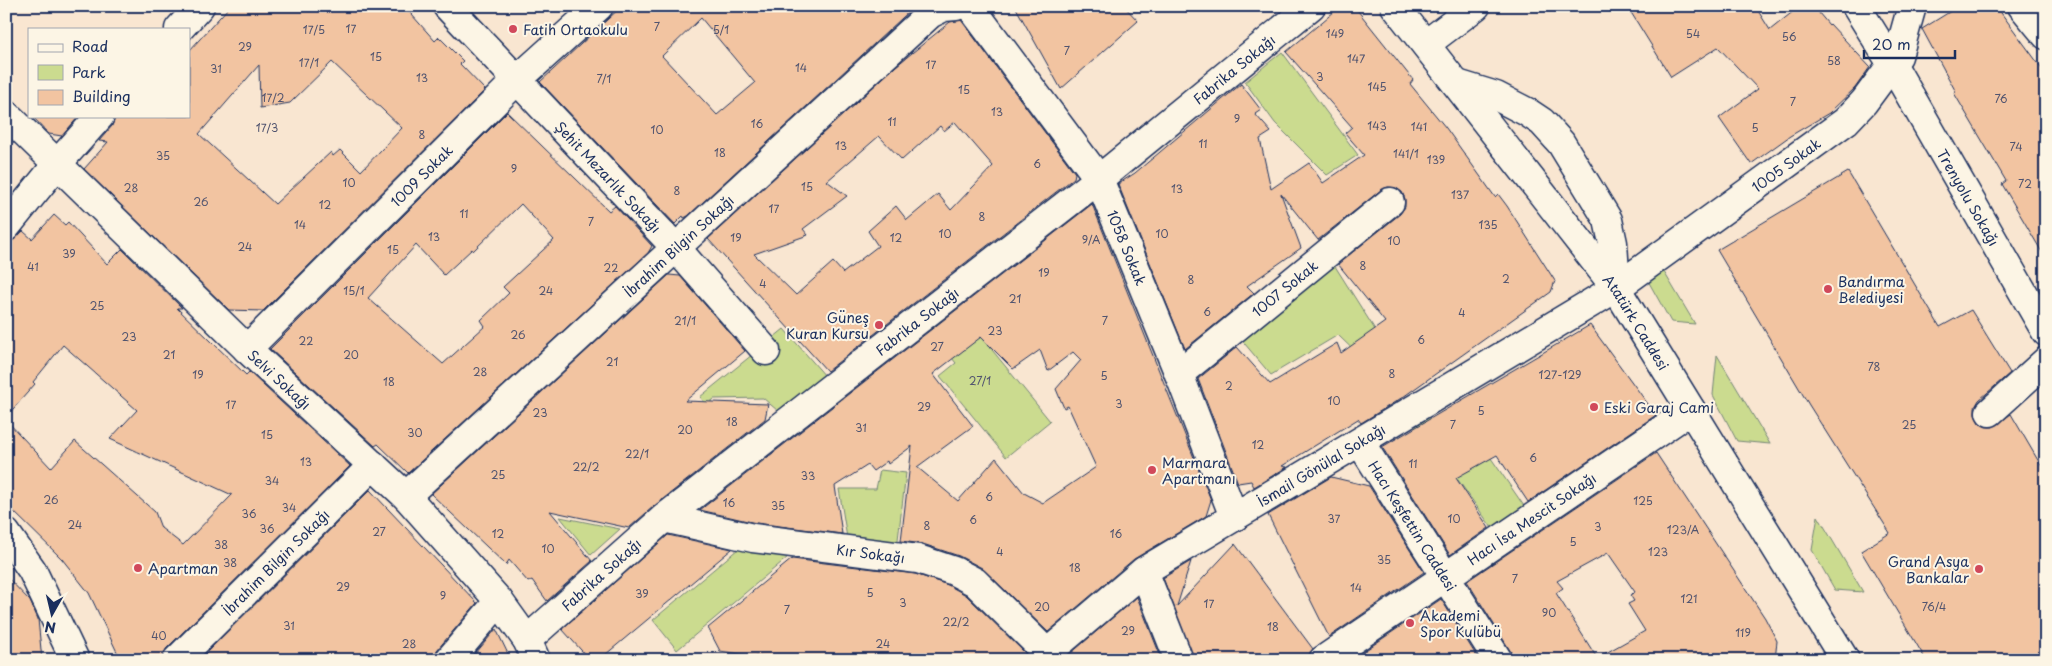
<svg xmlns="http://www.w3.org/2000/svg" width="2052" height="666" font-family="'Playpen Sans',sans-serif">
  <rect width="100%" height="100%" fill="#f9e6d1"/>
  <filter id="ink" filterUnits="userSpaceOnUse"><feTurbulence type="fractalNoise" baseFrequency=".02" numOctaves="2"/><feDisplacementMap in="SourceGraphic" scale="10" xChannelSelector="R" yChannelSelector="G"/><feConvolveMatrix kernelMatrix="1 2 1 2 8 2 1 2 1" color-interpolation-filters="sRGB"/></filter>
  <g filter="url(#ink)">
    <!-- green -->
    <path fill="#cbdb8f" stroke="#738576" d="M1282 52 1358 155 1327 175 1275 123 1245 82Z
      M1333 263 1374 328 1416 383 1398 393 1338 335 1271 375 1239 337Z
      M1664 272 1695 324 1671 322 1647 279Z
      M957 307 1050 421 1006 457 940 376 956 363 929 330Z
      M784 329 826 377 778 411 763 398 714 399 707 405 700 397Z
      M1717 355 1770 444 1737 441 1713 395Z
      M1428 416 1461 464 1484 448 1524 506 1492 528 1458 480 1453 483 1414 427Z
      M880 470 906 473 897 548 848 544 839 489H876Z
      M1818 516 1863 592 1835 590 1812 550Z
      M560 517 620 529 591 555Z
      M738 549 788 557 677 650 653 620Z"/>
    <!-- building -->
    <path fill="#f2c4a1" stroke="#1b2f5e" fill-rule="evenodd" d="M230 6H404L435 41 439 37 463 61 460 64 485 90 263 311 229 310 84 169 108 142 99 141 112 126 115 116H189V51ZM332 62 402 128 361 171 340 150 333 156 331 152 275 204 199 134 259 65 260 108 290 103Z
      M622 6H915L688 216 684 218 683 216 675 224 540 82ZM701 18 755 83 717 115 662 56Z
      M1015 6H1124L1138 21 1061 89Z
      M1341 6H1354L1413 80 1410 84 1446 128 1495 197 1498 194 1507 206 1555 281 1551 292 1403 397 1361 423 1358 419 1282 466 1287 467 1254 487 1251 481 1238 483 1198 379 1237 347 1270 384 1337 343 1341 353 1385 322 1338 264 1400 214 1405 207V199L1402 192 1396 188 1388 187 1381 190 1318 240 1281 194 1301 248 1247 286 1254 293 1185 349 1118 184 1135 173 1241 84 1261 110 1255 114 1271 132 1260 139 1271 189 1309 163 1323 183 1364 155 1345 133 1352 127 1286 52Z
      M1627 6H1755L1770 30 1800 6H1813L1829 25 1830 24 1870 67 1855 88 1829 113 1790 136 1751 164 1719 118 1758 89 1718 47 1671 77Z
      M1959 6H1996L2046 74V259L2002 184 2006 181 1954 93 1956 92 1922 29Z
      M961 20 1075 173 1074 178 827 371 708 239 896 66 950 22ZM955 122 993 166 951 210 938 194 907 220 896 206 868 231 878 246 843 273 833 262 796 295 754 254 808 235 803 229 847 196 827 181 879 136 902 160 940 126 944 131Z
      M507 112 609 211 615 206 652 246 648 253 408 473 378 444 375 446 270 349ZM521 204 554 240 503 287 509 293 481 320 485 326 443 364 368 298 416 245 444 275 472 249 473 251Z
      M32 116H79L62 136 49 134Z
      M1848 172 1940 327 1971 310 2010 373 1979 400 1975 407V415L1979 423 1986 427H1993L2011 414 2046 474V660H1926L1861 551 1890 533 1809 405 1717 250Z
      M1092 204 1211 500 1206 516 1134 559 1048 632 982 568 959 556 923 544 901 541 912 446 888 464 887 461 873 471 868 465 835 486 842 534 756 523 700 510ZM981 337 1013 369 1040 350 1048 371 1073 352 1081 360 1056 389 1064 408 1068 406 1096 467 1043 503 1024 493 996 458 958 501 917 467 973 426 933 374Z
      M54 215 65 225 68 222 107 264 122 249 182 308H177L246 375 249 372 350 466 166 649 162 660H128L117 652 89 593 62 559 6 504V420L51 468 75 441 155 512 161 528 183 545 232 495 110 439 137 410 63 345 33 382 35 384 6 417V242L12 241 23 231 32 239Z
      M669 275 680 276 745 351 685 401 768 404 765 419 654 506 629 528 550 511 592 561 547 601 532 580 528 582 509 560 506 565 431 494Z
      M1590 325 1656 415 1528 502 1497 455 1456 478 1489 528 1450 555 1382 447Z
      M1656 453 1765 618 1777 641 1775 660H1514L1511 652 1467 581ZM1608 553 1635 592 1630 595 1634 601 1628 604 1645 631 1597 658 1556 593 1563 588 1557 581Z
      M1331 477 1369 486 1424 572 1329 637 1268 515Z
      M370 490 477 603 437 650 434 660H199Z
      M668 535 732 549 599 660H590L562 629Z
      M1235 544 1313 649 1308 660H1194L1163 578 1191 561 1177 606Z
      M792 559 915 574 948 585 966 595 1025 653 1024 660H780L720 651 708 628Z
      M6 576 30 601 38 619 42 660H6Z
      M1137 597 1162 660H1063Z
      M1441 599 1479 660H1351Z
      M496 629 511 660H470Z"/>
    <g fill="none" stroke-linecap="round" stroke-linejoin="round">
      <defs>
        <g id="minor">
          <path id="s1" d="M447 6 676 248 766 351"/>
          <path id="s2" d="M970 6 1099 179 1179 374 1234 517"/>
          <path id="s3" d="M1856 6 1892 64 2046 332"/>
          <path d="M2022 6 2046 35"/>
          <path d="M179 29 200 6"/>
          <path d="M1426 44 1476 6"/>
          <path d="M1457 84 1496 96 1527 112 1542 122 1561 143 1608 220 1613 243 1616 288"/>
          <path id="s4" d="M6 114 247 349 406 496 499 601 527 640 536 660"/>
          <path d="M6 227 58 163 100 116"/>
          <path id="s5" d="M247 349 517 80 599 6"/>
          <path id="s6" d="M1179 374 1390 202"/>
          <path d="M1990 412 2046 361"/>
          <path id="s7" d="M1360 442 1498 660"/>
          <path id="s8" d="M406 496 930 14 944 7 956 6"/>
          <path id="s9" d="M664 518 753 538 918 559 954 571 975 582 1047 653"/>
          <path d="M6 533 32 570 75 660"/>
          <path d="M1144 571 1179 660"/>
          <path id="s10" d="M527 640 664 518 1099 179 1311 6"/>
          <path id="s11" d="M177 660 373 465"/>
          <path d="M449 660 499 601"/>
          <path id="s12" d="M1039 660 1144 571 1616 288 1846 121 1864 102 1898 56 1912 6"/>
          <path id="s13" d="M1323 660 1691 410"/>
        </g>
        <g id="major">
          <path id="s14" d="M1395 6 1616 288 1845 660"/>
        </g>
      </defs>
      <!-- minor casing -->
      <use href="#minor" stroke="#1b2f5e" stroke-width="31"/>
      <!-- major casing -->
      <use href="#major" stroke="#1b2f5e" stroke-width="31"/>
      <!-- minor -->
      <use href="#minor" stroke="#fcf5e5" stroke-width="28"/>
      <!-- major -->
      <use href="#major" stroke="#fcf5e5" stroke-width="28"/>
    </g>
  </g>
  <!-- markers -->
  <g fill="#d1495b" stroke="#fcf5e5" stroke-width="2">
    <circle cx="513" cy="29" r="5"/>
    <circle cx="1828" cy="289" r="5"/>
    <circle cx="879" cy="325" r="5"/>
    <circle cx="1594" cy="407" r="5"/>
    <circle cx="1152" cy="470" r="5"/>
    <circle cx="138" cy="568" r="5"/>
    <circle cx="1979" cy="569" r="5"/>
    <circle cx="1410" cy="623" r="5"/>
  </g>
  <g text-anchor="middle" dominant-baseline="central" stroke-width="4" stroke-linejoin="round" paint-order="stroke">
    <!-- number labels -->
    <g font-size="11" fill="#51546f">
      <text x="657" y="26">7</text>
      <text x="351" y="28">17</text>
      <text x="314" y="29">17/5</text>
      <text x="721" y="29">5/1</text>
      <text x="1335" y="33">149</text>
      <text x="1693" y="33">54</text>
      <text x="1789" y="36">56</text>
      <text x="245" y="46">29</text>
      <text x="1067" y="50">7</text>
      <text x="376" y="56">15</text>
      <text x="1356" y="58">147</text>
      <text x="1834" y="60">58</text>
      <text x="309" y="62">17/1</text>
      <text x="931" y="64">17</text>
      <text x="801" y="67">14</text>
      <text x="216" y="68">31</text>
      <text x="1320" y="76">3</text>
      <text x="422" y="77">13</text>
      <text x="604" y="78">7/1</text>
      <text x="1377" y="86">145</text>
      <text x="964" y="89">15</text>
      <text x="273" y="97">17/2</text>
      <text x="2001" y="98">76</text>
      <text x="1793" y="101">7</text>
      <text x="997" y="111">13</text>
      <text x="1237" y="118">9</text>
      <text x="892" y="121">11</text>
      <text x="757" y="123">16</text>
      <text x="1377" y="125">143</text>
      <text x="1419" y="126">141</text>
      <text x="267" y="127">17/3</text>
      <text x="1755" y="127">5</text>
      <text x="657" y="129">10</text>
      <text x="422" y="134">8</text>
      <text x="1203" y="143">11</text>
      <text x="841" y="145">13</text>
      <text x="2016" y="146">74</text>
      <text x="720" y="152">18</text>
      <text x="1406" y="153">141/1</text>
      <text x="163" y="155">35</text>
      <text x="1436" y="159">139</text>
      <text x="1037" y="163">6</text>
      <text x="514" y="168">9</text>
      <text x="349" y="182">10</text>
      <text x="2025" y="183">72</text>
      <text x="807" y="186">15</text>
      <text x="131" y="187">28</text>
      <text x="1177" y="188">13</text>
      <text x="677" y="190">8</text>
      <text x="1460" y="194">137</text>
      <text x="201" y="201">26</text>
      <text x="325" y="204">12</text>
      <text x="774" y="208">17</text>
      <text x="464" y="213">11</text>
      <text x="982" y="216">8</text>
      <text x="591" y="221">7</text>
      <text x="300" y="224">14</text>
      <text x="1488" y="224">135</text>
      <text x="945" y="233">10</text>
      <text x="1162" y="233">10</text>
      <text x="434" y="236">13</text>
      <text x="736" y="237">19</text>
      <text x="896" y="237">12</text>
      <text x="1091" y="239">9/A</text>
      <text x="1394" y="240">10</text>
      <text x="245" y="246">24</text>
      <text x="393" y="249">15</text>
      <text x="69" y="253">39</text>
      <text x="1363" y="265">8</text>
      <text x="33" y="266">41</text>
      <text x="611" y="267">22</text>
      <text x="1044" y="272">19</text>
      <text x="1506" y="278">2</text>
      <text x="1191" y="279">8</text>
      <text x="763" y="283">4</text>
      <text x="354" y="290">15/1</text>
      <text x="546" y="290">24</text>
      <text x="1015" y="298">21</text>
      <text x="97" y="305">25</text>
      <text x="1207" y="311">6</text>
      <text x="1462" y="312">4</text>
      <text x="685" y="320">21/1</text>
      <text x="1105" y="320">7</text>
      <text x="995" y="330">23</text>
      <text x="518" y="334">26</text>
      <text x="129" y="336">23</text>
      <text x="1421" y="339">6</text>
      <text x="306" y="340">22</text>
      <text x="937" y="346">27</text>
      <text x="169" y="354">21</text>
      <text x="351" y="354">20</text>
      <text x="612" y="361">21</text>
      <text x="1874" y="366">78</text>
      <text x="480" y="371">28</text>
      <text x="1392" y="373">8</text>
      <text x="198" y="374">19</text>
      <text x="1560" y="374">127-129</text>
      <text x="1104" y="375">5</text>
      <text x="980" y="380">27/1</text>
      <text x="389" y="381">18</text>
      <text x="1229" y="385">2</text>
      <text x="1334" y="400">10</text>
      <text x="1119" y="403">3</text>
      <text x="231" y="404">17</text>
      <text x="924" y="406">29</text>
      <text x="1481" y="410">5</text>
      <text x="540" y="412">23</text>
      <text x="732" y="421">18</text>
      <text x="1453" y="424">7</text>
      <text x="1909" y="424">25</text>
      <text x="861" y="427">31</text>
      <text x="685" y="429">20</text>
      <text x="415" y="432">30</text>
      <text x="267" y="434">15</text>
      <text x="1258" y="444">12</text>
      <text x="637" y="453">22/1</text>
      <text x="1533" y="457">6</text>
      <text x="306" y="461">13</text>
      <text x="1413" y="463">11</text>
      <text x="586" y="466">22/2</text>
      <text x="498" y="474">25</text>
      <text x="808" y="475">33</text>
      <text x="272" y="480">34</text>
      <text x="989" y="496">6</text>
      <text x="51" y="499">26</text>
      <text x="1643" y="500">125</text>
      <text x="729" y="502">16</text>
      <text x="778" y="505">35</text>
      <text x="289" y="507">34</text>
      <text x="249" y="513">36</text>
      <text x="1334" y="518">37</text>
      <text x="1454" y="518">10</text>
      <text x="973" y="519">6</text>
      <text x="75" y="524">24</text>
      <text x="927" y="525">8</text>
      <text x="1598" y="526">3</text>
      <text x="267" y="528">36</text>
      <text x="1683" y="529">123/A</text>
      <text x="379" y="531">27</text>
      <text x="498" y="533">12</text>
      <text x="1116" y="533">16</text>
      <text x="1573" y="541">5</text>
      <text x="221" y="544">38</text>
      <text x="548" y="548">10</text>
      <text x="1000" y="551">4</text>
      <text x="1658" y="551">123</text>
      <text x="1384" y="559">35</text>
      <text x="230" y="562">38</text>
      <text x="1075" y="567">18</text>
      <text x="1515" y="578">7</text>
      <text x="343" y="586">29</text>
      <text x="1356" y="587">14</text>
      <text x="870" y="592">5</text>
      <text x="642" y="593">39</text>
      <text x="443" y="595">9</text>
      <text x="1689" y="598">121</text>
      <text x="903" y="602">3</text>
      <text x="1209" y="603">17</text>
      <text x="1042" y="606">20</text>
      <text x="1934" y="606">76/4</text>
      <text x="787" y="609">7</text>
      <text x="1549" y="612">90</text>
      <text x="956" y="621">22/2</text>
      <text x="289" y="625">31</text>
      <text x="1273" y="626">18</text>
      <text x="1128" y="630">29</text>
      <text x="1743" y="632">119</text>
      <text x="159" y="635">40</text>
      <text x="409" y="643">28</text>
      <text x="883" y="643">24</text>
    </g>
    <!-- poi labels -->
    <g font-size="14" fill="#1b2f5e" stroke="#fcf5e5" text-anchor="start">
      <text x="523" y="29">Fatih Ortaokulu</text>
      <text x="1838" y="281">Bandırma<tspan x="1838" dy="16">Belediyesi</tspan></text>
      <text x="869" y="317" text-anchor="end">Güneş<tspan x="869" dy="16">Kuran Kursu</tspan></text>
      <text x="1604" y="407">Eski Garaj Cami</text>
      <text x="1162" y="462">Marmara<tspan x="1162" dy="16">Apartmanı</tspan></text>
      <text x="1969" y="561" text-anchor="end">Grand Asya<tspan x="1969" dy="16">Bankalar</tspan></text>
      <text x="148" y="568">Apartman</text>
      <text x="1420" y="615">Akademi<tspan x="1420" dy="16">Spor Kulübü</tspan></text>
    </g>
    <!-- street labels -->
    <g font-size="14" fill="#1b2f5e" stroke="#fcf5e5">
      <text stroke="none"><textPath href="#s10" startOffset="909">Fabrika Sokağı</textPath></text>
      <text stroke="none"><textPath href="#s12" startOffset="898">1005 Sokak</textPath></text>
      <text stroke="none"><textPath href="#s5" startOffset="246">1009 Sokak</textPath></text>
      <text stroke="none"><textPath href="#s1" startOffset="235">Şehit Mezarlık Sokağı</textPath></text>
      <text stroke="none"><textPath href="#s3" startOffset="222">Trenyolu Sokağı</textPath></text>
      <text stroke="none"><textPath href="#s8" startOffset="370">İbrahim Bilgin Sokağı</textPath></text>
      <text stroke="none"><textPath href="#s2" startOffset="290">1058 Sokak</textPath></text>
      <text stroke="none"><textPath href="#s6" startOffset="136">1007 Sokak</textPath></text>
      <text stroke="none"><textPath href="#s10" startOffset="504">Fabrika Sokağı</textPath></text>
      <text stroke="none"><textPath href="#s14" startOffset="398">Atatürk Caddesi</textPath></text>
      <text stroke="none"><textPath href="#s4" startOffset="381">Selvi Sokağı</textPath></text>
      <text stroke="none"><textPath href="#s12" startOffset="344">İsmail Gönülal Sokağı</textPath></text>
      <text stroke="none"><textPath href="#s13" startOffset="252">Hacı İsa Mescit Sokağı</textPath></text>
      <text stroke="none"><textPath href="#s7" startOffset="99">Hacı Keşfettin Caddesi</textPath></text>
      <text stroke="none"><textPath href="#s9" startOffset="210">Kır Sokağı</textPath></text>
      <text stroke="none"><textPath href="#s11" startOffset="139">İbrahim Bilgin Sokağı</textPath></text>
      <text stroke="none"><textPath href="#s10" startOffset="99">Fabrika Sokağı</textPath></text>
    </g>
  </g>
  <!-- margin -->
  <rect width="2052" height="666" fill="none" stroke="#fcf5e5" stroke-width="25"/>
  <rect x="12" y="12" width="2027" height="641" fill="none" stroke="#1b2f5e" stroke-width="2" filter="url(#ink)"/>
  <!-- legend -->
  <rect x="28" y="28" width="162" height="90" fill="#fcf5e5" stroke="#a2a6af"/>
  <rect x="38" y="44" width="25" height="8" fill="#fcf5e5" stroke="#a2a6af"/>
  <text x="72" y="52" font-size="15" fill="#1b2f5e">Road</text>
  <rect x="38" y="65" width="25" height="15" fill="#cbdb8f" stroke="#a2a6af"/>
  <text x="72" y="78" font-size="15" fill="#1b2f5e">Park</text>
  <rect x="38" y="90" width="25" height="15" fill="#f2c4a1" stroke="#a2a6af"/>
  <text x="72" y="102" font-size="15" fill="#1b2f5e">Building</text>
  <!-- north arrow -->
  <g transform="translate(52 614) rotate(188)" stroke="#fcf5e5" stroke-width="4" paint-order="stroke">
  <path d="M0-4L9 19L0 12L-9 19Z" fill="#1b2f5e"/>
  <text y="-8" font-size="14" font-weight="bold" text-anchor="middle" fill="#1b2f5e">N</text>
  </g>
  <!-- scale -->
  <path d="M1864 50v8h91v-8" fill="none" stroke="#1b2f5e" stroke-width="2.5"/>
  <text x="1872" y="50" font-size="15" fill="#1b2f5e" stroke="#fcf5e5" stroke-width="4" paint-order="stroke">20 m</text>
</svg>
